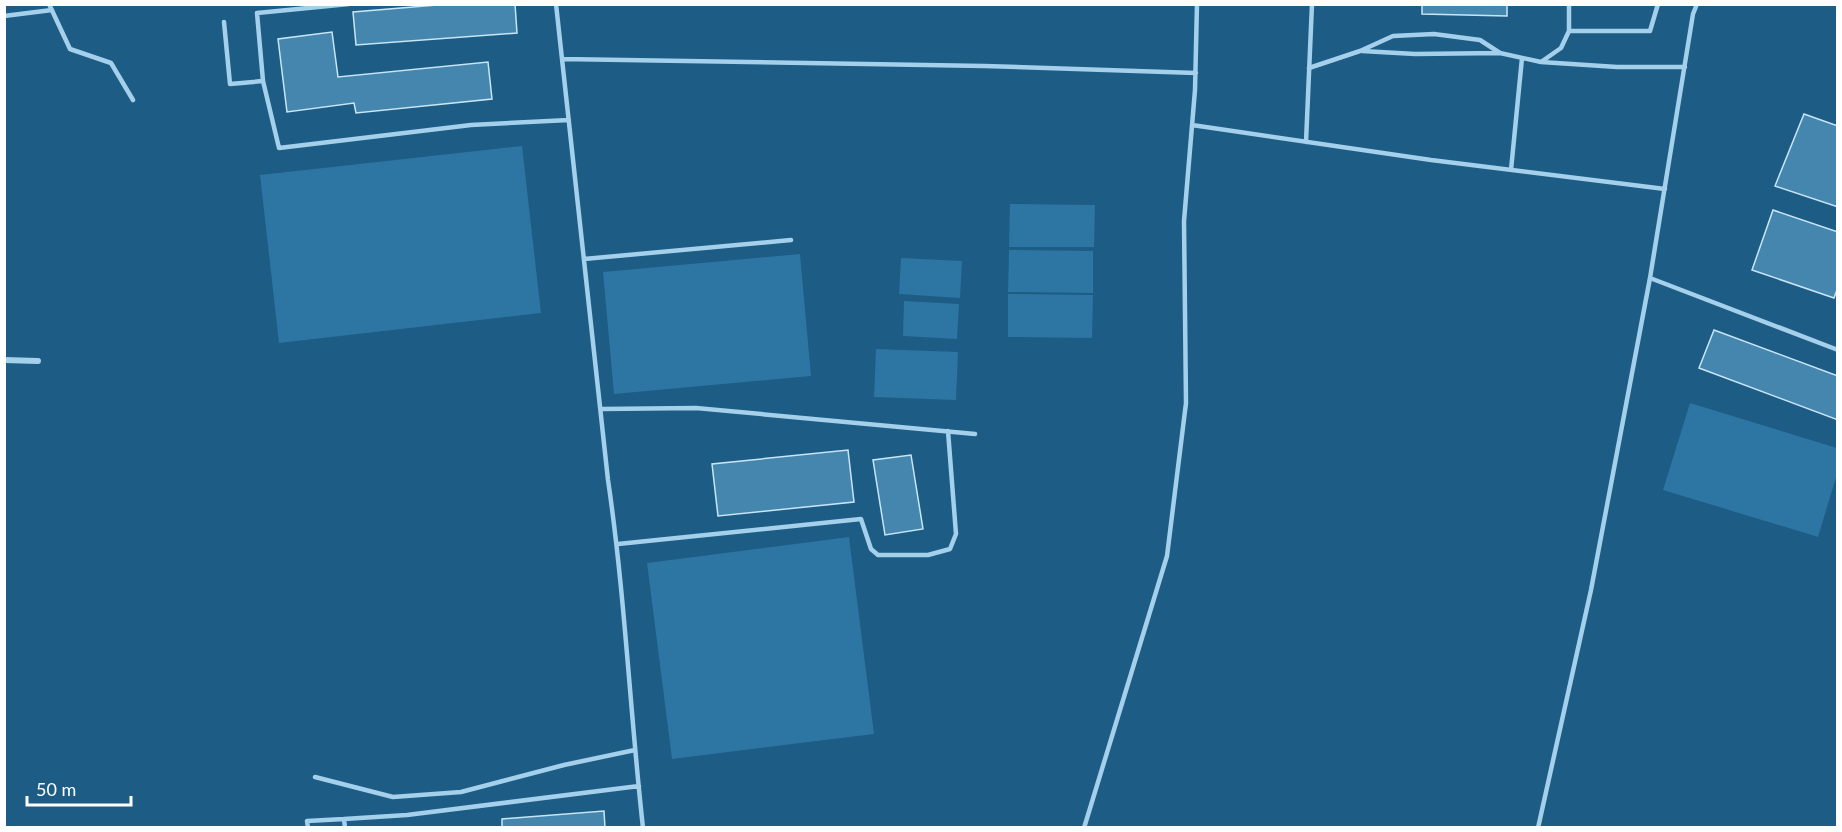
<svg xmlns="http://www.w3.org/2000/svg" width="1842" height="832" font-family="Lato,sans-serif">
  <rect width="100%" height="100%" fill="#1d5c85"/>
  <!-- green -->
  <path fill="#2d75a2" d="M522 146 541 313 279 343 260 175Z
    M1010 204 1095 205 1094 247H1009Z
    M1009 250 1093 251V293L1008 292Z
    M800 254 811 376 614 394 603 272Z
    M901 258 962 261 960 298 899 294Z
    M1008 294 1093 295 1092 338 1008 337Z
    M904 301 959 304 957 339 903 336Z
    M876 349 958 352 956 400 874 397Z
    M1690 403 1837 448V474L1818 537 1663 490Z
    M849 537 874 734 672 759 647 563Z"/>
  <!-- building -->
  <path fill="#4586ae" stroke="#c9e6f8" stroke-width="1.5" d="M449 4H515L517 33 356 45 353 12Z
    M1422 4H1507V16L1422 14Z
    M332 32 338 77 488 62 492 99 356 113 354 103 287 112 278 39Z
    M1804 114 1838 126V207L1775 186Z
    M1773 210 1838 232V287L1834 298 1752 270Z
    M1714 330 1838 376V420L1699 368Z
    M848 450 854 502 718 516 712 464Z
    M911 455 923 529 885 535 873 460Z
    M604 811 605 828H502V819Z"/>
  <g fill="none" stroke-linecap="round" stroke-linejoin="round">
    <!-- service -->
    <path stroke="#a4d0eb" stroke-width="4.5" d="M49 4 70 49 111 63 133 100
      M556 4 608 480C625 595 630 712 643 828
      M1569 4V31H1650L1658 4
      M4 16 52 10
      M224 22 230 84 263 81 257 13 349 4
      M1362 51 1415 54 1500 53
      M562 59 984 66 1196 73
      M1541 62 1561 48 1569 31
      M1309 68 1360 51 1393 36 1434 34 1480 40 1500 53 1541 62 1617 67H1685
      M263 81 279 148 471 125 569 120
      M1192 125 1431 160 1665 189
      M1306 142 1312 4
      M1511 170 1522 58
      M584 259 791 240
      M1650 278 1838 350
      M601 409 696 408 975 434
      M618 544 861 519 871 549 878 555H928L950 549 956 534 948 431
      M315 777 393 797 461 792 564 765 635 750
      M308 828 307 821 344 819
      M345 828 344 819 407 815 639 786
      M1084 828 1167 556 1186 403 1184 221 1195 90 1197 4
      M1538 828 1591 590 1650 278 1693 14 1697 4"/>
    <!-- minor -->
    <path stroke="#a4d0eb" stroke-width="6" d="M4 360 38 361"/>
  </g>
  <!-- border -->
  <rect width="1842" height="832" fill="none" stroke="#ffffff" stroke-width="12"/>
  <!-- scale -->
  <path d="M27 796v9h104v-9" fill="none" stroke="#ffffff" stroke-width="3"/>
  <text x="36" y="796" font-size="18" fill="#ffffff" stroke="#1d5c85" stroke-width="4.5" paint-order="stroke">50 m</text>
</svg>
